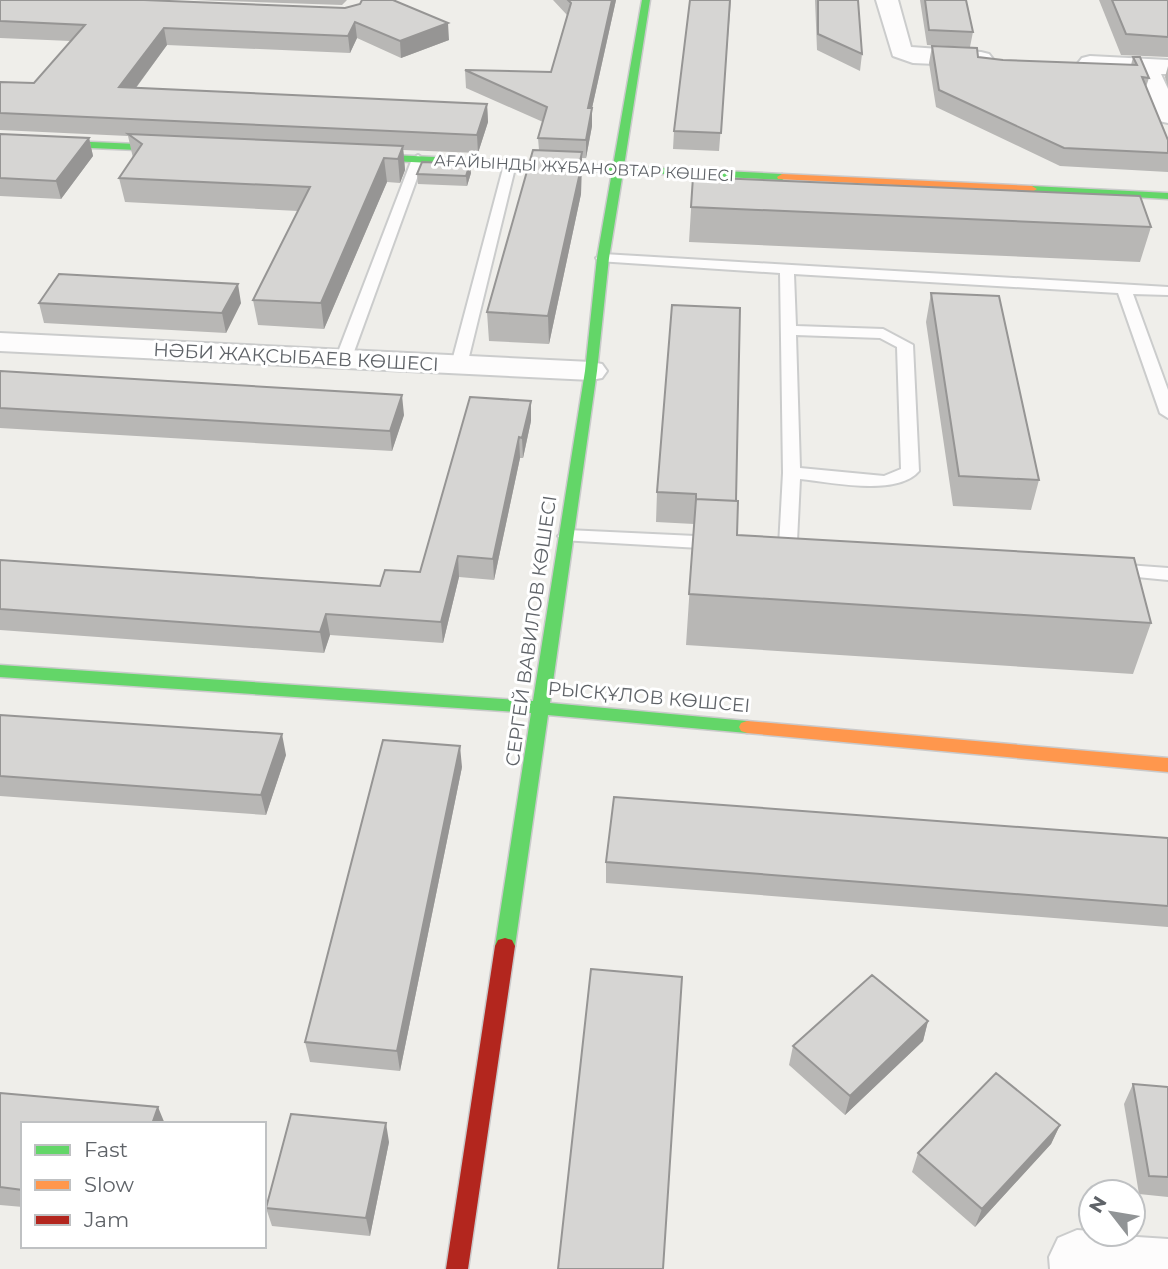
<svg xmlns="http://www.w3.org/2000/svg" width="1168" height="1269" font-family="Montserrat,sans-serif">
  <rect width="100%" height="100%" fill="#efeeea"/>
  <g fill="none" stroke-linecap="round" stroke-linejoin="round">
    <defs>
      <path id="lane" d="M418 155 424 159 351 360 343 365 337 363 335 360 412 159Z
        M505 161 516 164 467 365 459 370 451 365Z
        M603 254 1168 287V295L1133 294 1168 390V418L1160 413 1118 293 794 274 796 326 883 329 913 345 919 471C897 497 831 482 800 479L797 541 810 543 813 547 804 553 782 550 779 546 783 473 780 273 598 261 596 258ZM796 335 880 338 897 347 901 469 884 476 800 468Z
        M567 530 717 537 726 543 717 549 561 540 558 536Z
        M1113 564 1168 568V580L1106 574 1104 570Z"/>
      <path id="street" d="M876 0H898L911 47 981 52 989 54 993 59 989 64 981 66 913 63 893 56Z
        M1090 56 1168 60V74H1161L1168 89V123L1159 121 1156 116 1137 72 1082 68 1078 63 1082 58Z
        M0 333 591 362 602 364 607 371 602 378 591 380 0 351Z
        M1077 1230 1091 1231V1234L1168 1239V1269H1050L1049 1257 1058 1238Z"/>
      <path id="fast" d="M642 0H650L624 166 782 174 787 177 782 180 623 172 609 258 597 371 550 703 747 721 753 723 755 727 753 731 747 733 548 715 515 946 512 952 505 954 498 952 495 946 531 713 0 677V665L533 701 585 371 597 258 612 172 352 159 347 156 352 153 613 166Z
        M0 138 183 146 188 149 183 152 0 144Z
        M1032 186 1168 193V199L1028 191 1027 189Z"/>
      <path id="slow" d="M782 174 1032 186 1037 189 1032 192 778 179 777 177Z
        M747 721 1168 758V772L747 733 741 731 739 727 741 723Z"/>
      <path id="jam" d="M505 938 512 940 515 946 468 1269H446L495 946 498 940Z"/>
    </defs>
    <!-- lane casing -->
    <use href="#lane" stroke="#cbcccc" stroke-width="4"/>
    <!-- street casing -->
    <use href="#street" stroke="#cbcccc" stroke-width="4"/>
    <!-- fast casing -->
    <use href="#fast" stroke="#cacacb" stroke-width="3"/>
    <!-- slow casing -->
    <use href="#slow" stroke="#cacacb" stroke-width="3"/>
    <!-- jam casing -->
    <use href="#jam" stroke="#cacacb" stroke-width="3"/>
    <!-- lane -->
    <use href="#lane" fill="#fdfcfc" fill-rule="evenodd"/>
    <!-- street -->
    <use href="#street" fill="#fdfcfc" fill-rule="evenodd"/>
    <!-- fast -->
    <use href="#fast" fill="#63d668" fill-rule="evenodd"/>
    <!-- slow -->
    <use href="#slow" fill="#ff974d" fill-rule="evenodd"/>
    <!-- jam -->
    <use href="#jam" fill="#b3261e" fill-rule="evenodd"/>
  </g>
  <!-- wall -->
  <path fill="#b8b7b5" d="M0 0 345 8 449 40 401 58 357 38 350 53 167 45 136 88 487 104 488 122 478 153 403 150 405 170 400 183 387 182 324 329 258 325 253 300 298 211 125 202 119 178 133 158 128 136 0 130V82L34 83 71 41 0 38Z
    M194 0H347L342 5Z
    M553 0H616L592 108V126L586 158H582L581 194 549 344 489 341 487 312 539 150 538 138 543 122 466 88 465 70 551 72 567 15Z
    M731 0 719 151 673 149 674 131Z
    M815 0H858L862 54 860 71 817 50Z
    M920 0H966L973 32 970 47 927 45Z
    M1099 0H1168V57L1121 55Z
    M932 46 978 57 1003 60 1131 65 1133 57 1149 78 1146 87 1168 140V172L1060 166 936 107 929 63Z
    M1168 66V87L1165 77Z
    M0 134 89 138 93 156 61 199 0 196Z
    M471 173 467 186 418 184 417 174Z
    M693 177 1151 227 1140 262 689 242Z
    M931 293 1039 480 1031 510 953 506 926 322Z
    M39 303H241L226 333 44 323Z
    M672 305 736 501 737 535 1151 623 1133 674 686 645 694 524 656 522 657 492Z
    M0 371 404 415 392 451 0 428Z
    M531 421 523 458H520L494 580 459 577 443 643 330 635 324 653 0 630V560L380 586 420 572Z
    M0 715 286 755 266 815 0 796Z
    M462 767 400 1071 310 1062 305 1042Z
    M1168 838V927L606 883V862Z
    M928 1021 923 1041 845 1115 789 1065 793 1046Z
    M1133 1084 1168 1087V1197L1139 1194 1124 1104Z
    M0 1093 23 1124V1207L0 1205Z
    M1060 1125 1051 1144 975 1227 912 1172 918 1153Z
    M389 1142 370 1236 272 1226 266 1208Z"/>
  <!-- shaded-wall -->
  <path fill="#969594" d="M612 0H616L588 126V108Z
    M355 22 357 38 350 53 348 36Z
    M448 23 449 40 401 58 400 41Z
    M164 28 167 45 123 105 119 87Z
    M487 104 488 122 478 153 477 135Z
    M592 108V126L586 158V140Z
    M89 138 93 156 61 199 56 181Z
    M403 146 405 170 400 183 398 159Z
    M582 152 581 194 549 344 548 316Z
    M384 158 387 182 324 329 321 303Z
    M470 164 471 173 467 186 466 176Z
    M238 284 241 303 226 333 222 313Z
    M402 395 404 415 392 451 390 431Z
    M531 401V421L523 458 522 438Z
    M519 437 520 458 494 580 493 559Z
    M458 556 459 577 443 643 441 622Z
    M326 614 330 635 324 653 320 632Z
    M282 734 286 755 266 815 261 795Z
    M460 746 462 767 400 1071 397 1051Z
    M928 1021 923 1041 845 1115 850 1096Z
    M158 1107 165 1124H152Z
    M386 1123 389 1142 370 1236 366 1218Z
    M1060 1125 1051 1144 975 1227 982 1209Z"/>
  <!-- building -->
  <path fill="#d6d5d3" stroke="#969594" stroke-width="2" d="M0 0H144L345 8 360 4 362 0H393L448 23 400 41 355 22 348 36 164 28 119 87 487 104 477 135 0 113V82L34 83 85 25 0 21Z
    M568 0H612L588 108H592L586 140 538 138 547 107 465 70 551 72 571 3Z
    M690 0H730L721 133 674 131Z
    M818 0H858L862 54 818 34Z
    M925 0H966L973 32 929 30Z
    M1112 0H1168V37L1126 34Z
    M932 46 977 48 978 57 1003 60 1137 65 1133 57H1140L1149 78 1142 77 1168 140V153L1064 148 939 90Z
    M0 134 89 138 56 181 0 178Z
    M128 134 403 146 398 159 384 158 321 303 253 300 310 187 119 178 142 144Z
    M533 150 582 152 579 167 581 168 548 316 487 312Z
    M422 162 470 164 466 176 417 174Z
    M693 177 1140 196 1151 227 691 207Z
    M59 274 238 284 222 313 39 303Z
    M931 293 999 296 1039 480 959 476Z
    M672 305 740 308 736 501 696 499V494L657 492Z
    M0 371 402 395 390 431 0 408Z
    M470 397 531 401 522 438 519 437 493 559 458 556 441 622 326 614 320 632 0 609V560L380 586 385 570 420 572Z
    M696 499 738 501 737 535 1134 558 1151 623 689 594Z
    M0 715 282 734 261 795 0 776Z
    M383 740 460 746 397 1051 305 1042Z
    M614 797 1168 838V906L606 862Z
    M591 969 682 977 663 1269H558Z
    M872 975 928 1021 850 1096 793 1046Z
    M996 1073 1060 1125 982 1209 918 1153Z
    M1133 1084 1168 1087V1177L1149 1176Z
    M0 1093 158 1107 152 1124H23V1190L0 1187Z
    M291 1114 386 1123 366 1218 266 1208Z"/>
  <g text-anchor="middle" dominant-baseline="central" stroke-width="6" stroke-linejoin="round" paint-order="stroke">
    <!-- far-street labels -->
    <g font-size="16" fill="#5f6368" stroke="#fff">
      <text transform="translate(584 168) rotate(3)">АҒАЙЫНДЫ ЖҰБАНОВТАР КӨШЕСІ</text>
    </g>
    <!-- street labels -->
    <g font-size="19" fill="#5f6368" stroke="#fff">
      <text transform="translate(296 357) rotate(3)">НӘБИ ЖАҚСЫБАЕВ КӨШЕСІ</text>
      <text transform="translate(531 631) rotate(-82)">СЕРГЕЙ ВАВИЛОВ КӨШЕСІ</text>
      <text transform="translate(649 697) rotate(5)">РЫСҚҰЛОВ КӨШСЕІ</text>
    </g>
  </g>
  <!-- legend -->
  <rect x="21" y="1122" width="245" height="126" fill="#ffffff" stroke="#bfc1c3" stroke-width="2"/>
  <rect x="35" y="1145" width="35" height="10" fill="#63d668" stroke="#bfc1c3" stroke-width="2"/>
  <text x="84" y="1157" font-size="21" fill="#5f6368">Fast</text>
  <rect x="35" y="1180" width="35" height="10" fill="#ff974d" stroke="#bfc1c3" stroke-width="2"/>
  <text x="84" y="1192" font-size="21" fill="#5f6368">Slow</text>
  <rect x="35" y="1215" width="35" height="10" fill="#b3261e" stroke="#bfc1c3" stroke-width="2"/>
  <text x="84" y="1227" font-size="21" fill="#5f6368">Jam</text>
  <!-- north arrow -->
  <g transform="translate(1112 1213) rotate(301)"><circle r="33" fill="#ffffff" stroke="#bfc1c3" stroke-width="2"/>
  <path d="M0-5L12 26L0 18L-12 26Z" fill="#919496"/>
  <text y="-10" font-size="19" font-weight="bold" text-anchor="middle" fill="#5f6368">N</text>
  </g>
</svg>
